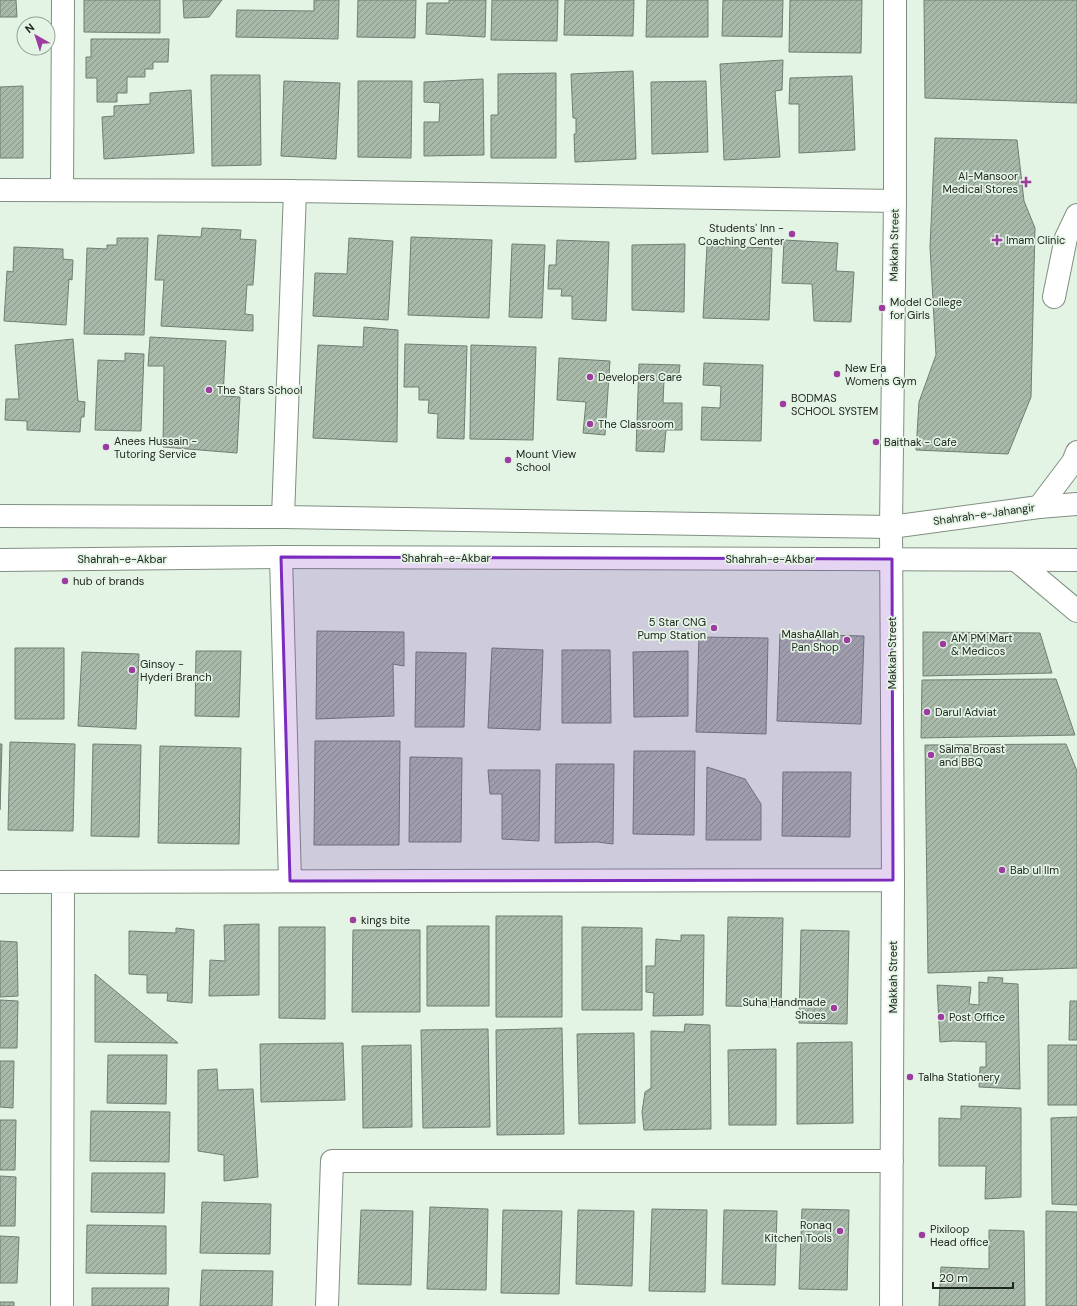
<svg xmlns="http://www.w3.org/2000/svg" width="1077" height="1306" font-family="'DM Sans',sans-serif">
  <defs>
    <pattern id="building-hatch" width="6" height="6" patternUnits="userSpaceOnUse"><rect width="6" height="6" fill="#a8b9a9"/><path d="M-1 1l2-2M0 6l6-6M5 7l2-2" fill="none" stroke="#889689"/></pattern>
  </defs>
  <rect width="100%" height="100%" fill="#e3f4e4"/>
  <!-- building -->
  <path fill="url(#building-hatch)" stroke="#6f7e70" d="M0 0H16L17 17H0Z
    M84 0H160V33L84 32Z
    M183 0H222L209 17 184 18Z
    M314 0H339L338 39 236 37 237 10 314 11Z
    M358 0H416L415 38 357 37Z
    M449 0H486L485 37 426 34 427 3H449Z
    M492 0H558L557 41 491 40Z
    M565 0H634L633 36 564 35Z
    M647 0H708V37H646Z
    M723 0H783L782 37 722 36Z
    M790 0H862L861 53 789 52Z
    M924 0H1077V103L925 98Z
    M91 39H169L168 62H153V69H145V77H127V93H117V102H97V78H86V57H91Z
    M783 60 782 90 775 91 780 157 724 160 720 64Z
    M633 71 636 159 575 162 574 134H576V118H573L571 74Z
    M556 73V158H491V115H498V74Z
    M211 75H260L261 165 212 166Z
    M852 76 855 150 799 153V104H789L790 78Z
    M483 79 484 155 424 156V122H439L440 103 424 102V82Z
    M284 81 340 83 336 159 281 156Z
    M358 81H412L411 158 358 157Z
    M706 81 708 152 652 154 651 82Z
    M23 86V158H0V87Z
    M191 90 194 153 104 159 102 117 114 116V106L150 104V93Z
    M935 138 1017 140 1024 201 1035 228 1031 397 1008 454 916 450 919 402 936 355 930 247Z
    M202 228 241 230 240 239 256 240 253 285H247L245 314 253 315V331L161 326 164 280H155L158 235 201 237Z
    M411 237 492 240 489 318 408 315Z
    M117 238H148L144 335 84 334 87 248 107 249V245H117Z
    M349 238 393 241 388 320 313 316 315 273 347 274Z
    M557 240 609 242 606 321 572 319V296H561L562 289H548L549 265H556Z
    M784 240 838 243 836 271 854 272 851 322 814 321 812 284 782 283Z
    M512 244 545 245 542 318 509 317Z
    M685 244 684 312 632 310V245Z
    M707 246 772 248 769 320 703 318Z
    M14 247 63 249V259L73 260 72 280 69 279 66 325 4 321 7 271 13 272Z
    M364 327 398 330 397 442 313 438 318 345 363 347Z
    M150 337 226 341 223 396 240 397 237 453 163 447 164 366H148Z
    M73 339 78 401 85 402 84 417H81L80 432 27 430V421L5 420 6 399H19L15 345Z
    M405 344 467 346 464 439 437 438 438 414 428 413 429 400H419V387H404Z
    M471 345 536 347 533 440 470 439Z
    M125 353 144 354 141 431 95 430 98 360 125 361Z
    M559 358 610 361 605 435 583 433 586 402 557 400Z
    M704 363 763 365 761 441 701 440 702 407 720 408 721 386 703 385Z
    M639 364 680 365 678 381 664 380 663 403H682V430H666L664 452 636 451Z
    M317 631 404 632V666L393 664 394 716 316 719Z
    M923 632 1040 633 1052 673 923 676Z
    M780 634 864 636 861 724 777 721Z
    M699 637 768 638 766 734 696 732Z
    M15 648H64V719H15Z
    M492 648 543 650 540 730 488 728Z
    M562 650H610L611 723H562Z
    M196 651H241L239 717 195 716Z
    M688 651V716L634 717 633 652Z
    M82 652 139 654 136 729 78 726Z
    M416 652 466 653 464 727H415Z
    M1056 679 1075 735 921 738 922 680Z
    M315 741H400L399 845H314Z
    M10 742 75 744 73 831 8 830Z
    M0 744H2L0 810Z
    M93 744 141 745 139 837 91 836Z
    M1066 744 1077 771V968L928 973 925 745Z
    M160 746 241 748 239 844 158 843Z
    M634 751H695L694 835 633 834Z
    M410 757 462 758 461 842H409Z
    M556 764H614L613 844 597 842 555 843Z
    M707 767 745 779 761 804V840H706Z
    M488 770H540L539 841 502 839V794H490Z
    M783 772H851L850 837 782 836Z
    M496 916H562V1017H496Z
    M728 917 783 918 781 1007 726 1006Z
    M259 924V995L209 996 210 960 225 961 224 925Z
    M427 926H489V1006H427Z
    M279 927H325V1019L279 1018Z
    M582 927 642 928V1010H582Z
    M176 928 194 930 192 1003 167 1001 168 993H147V975L129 974V931L176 933Z
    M353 930H420V1012H352Z
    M801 930 849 931 847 1024 799 1023Z
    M681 935H704L703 1015 653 1016 654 993 646 992V966H655L656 939 681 941Z
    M0 941 17 942 18 996 0 997Z
    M95 974 178 1043 95 1042Z
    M988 977 1003 978 1002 983 1018 984 1020 1089 979 1087 980 1067H986V1042L953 1041 940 1042 937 985 971 987 969 1004 979 1005V982L988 983Z
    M0 1000 18 1001 17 1048H0Z
    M1070 1001H1077V1040H1069Z
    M685 1024 710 1025 711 1129 644 1130 642 1112 645 1092 651 1088V1031L684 1032Z
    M562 1028 564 1134 497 1135 496 1030Z
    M488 1029 490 1127 423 1128 421 1030Z
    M634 1033 635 1123 579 1124 577 1034Z
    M852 1042 853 1123 797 1124V1043Z
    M343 1043 345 1100 261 1102 260 1044Z
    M411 1045 412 1127 363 1128 362 1046Z
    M1048 1045H1077V1105H1048Z
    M776 1049V1125H729L728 1050Z
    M108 1055H167L166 1104 107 1103Z
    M0 1061H14L13 1108 0 1107Z
    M217 1069 218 1090 253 1089 258 1177 224 1181V1155L198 1151V1070Z
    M961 1106 1021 1108V1197L985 1199 986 1166H939V1118L961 1119Z
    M91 1111 170 1112 169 1162 90 1161Z
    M1077 1117V1205L1052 1204 1051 1118Z
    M0 1120H16L15 1170H0Z
    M92 1173H165L164 1213 91 1212Z
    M0 1176 16 1177 15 1226H0Z
    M202 1202 271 1204 270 1254 200 1253Z
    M430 1207 488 1209 486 1290 427 1289Z
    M652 1209 707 1210 705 1292 649 1291Z
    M802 1209 849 1210 847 1290 799 1289Z
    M361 1210 413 1211 411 1285 358 1284Z
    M503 1210 562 1211 559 1294 501 1293Z
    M578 1210 634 1211 632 1286 576 1284Z
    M724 1210 777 1211 775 1285 722 1284Z
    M1046 1211 1077 1212V1306H1046Z
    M87 1225 166 1226V1274L86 1273Z
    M989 1230 1024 1231 1025 1306H939L941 1267 989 1269Z
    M0 1236 19 1237 17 1283H0Z
    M202 1270 273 1271 272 1306H200Z
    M92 1288H169L168 1306H92Z
    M0 1302H14V1306H0Z"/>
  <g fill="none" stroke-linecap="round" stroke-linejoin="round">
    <defs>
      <path id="minor" d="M0 190 295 191 895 201
        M62 190 63 0
        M1054 297 1066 238 1077 215
        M1039 507 1073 462 1077 452
        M283 517 295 191
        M281 557 290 881
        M1016 560 1077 611
        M0 882 893 880
        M62 1306 63 882
        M327 1306 332 1161H892
        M891 1306 893 880 891 527 895 201V0"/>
      <path id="major" d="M0 516 283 517 891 527 1039 507 1077 504
        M0 560 281 557 1077 560"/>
    </defs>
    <!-- minor casing -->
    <use href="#minor" stroke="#808f81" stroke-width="24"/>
    <!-- major casing -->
    <use href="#major" stroke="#808f81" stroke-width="24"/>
    <!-- minor -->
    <use href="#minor" stroke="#fff" stroke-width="22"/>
    <!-- major -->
    <use href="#major" stroke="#fff" stroke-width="22"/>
  </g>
  <!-- marked area -->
  <path fill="#7b2cbf" fill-opacity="0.2" stroke="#7b2cbf" stroke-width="3" stroke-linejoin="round" d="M281 557 892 559 893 880 290 881Z"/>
  <!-- markers -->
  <g fill="#9e3ba1" stroke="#e3f4e4" stroke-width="1.5">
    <path d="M1024 176h4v4h4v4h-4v4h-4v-4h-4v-4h4z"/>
    <circle cx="792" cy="234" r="4"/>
    <path d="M995 234h4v4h4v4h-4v4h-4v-4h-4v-4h4z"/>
    <circle cx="882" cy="308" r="4"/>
    <circle cx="837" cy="374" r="4"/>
    <circle cx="590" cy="377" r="4"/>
    <circle cx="209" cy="390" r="4"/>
    <circle cx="783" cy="404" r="4"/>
    <circle cx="590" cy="424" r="4"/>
    <circle cx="876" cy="442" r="4"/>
    <circle cx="106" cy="447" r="4"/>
    <circle cx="508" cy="460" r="4"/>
    <circle cx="65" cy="581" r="4"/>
    <circle cx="714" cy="628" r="4"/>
    <circle cx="847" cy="640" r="4"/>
    <circle cx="943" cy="644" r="4"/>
    <circle cx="132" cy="670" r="4"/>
    <circle cx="927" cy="712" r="4"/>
    <circle cx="931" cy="755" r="4"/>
    <circle cx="1002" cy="870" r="4"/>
    <circle cx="353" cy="920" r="4"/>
    <circle cx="834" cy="1008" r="4"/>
    <circle cx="941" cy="1017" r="4"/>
    <circle cx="910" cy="1077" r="4"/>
    <circle cx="840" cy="1231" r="4"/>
    <circle cx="922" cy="1235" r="4"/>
  </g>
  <g text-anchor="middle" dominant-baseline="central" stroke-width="3.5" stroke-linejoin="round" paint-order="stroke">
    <!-- poi labels -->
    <g font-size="11" fill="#202620" stroke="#e3f4e4" text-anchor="start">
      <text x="1018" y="176" text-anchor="end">Al-Mansoor<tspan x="1018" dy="13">Medical Stores</tspan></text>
      <text x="784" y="228" text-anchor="end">Students' Inn -<tspan x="784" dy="13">Coaching Center</tspan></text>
      <text x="1006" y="240">Imam Clinic</text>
      <text x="890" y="302">Model College<tspan x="890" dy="13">for Girls</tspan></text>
      <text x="845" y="368">New Era<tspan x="845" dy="13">Womens Gym</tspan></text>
      <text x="598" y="377">Developers Care</text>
      <text x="217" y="390">The Stars School</text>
      <text x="791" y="398">BODMAS<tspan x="791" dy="13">SCHOOL SYSTEM</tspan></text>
      <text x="598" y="424">The Classroom</text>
      <text x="114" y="441">Anees Hussain -<tspan x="114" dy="13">Tutoring Service</tspan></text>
      <text x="884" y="442">Baithak - Cafe</text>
      <text x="516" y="454">Mount View<tspan x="516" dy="13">School</tspan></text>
      <text x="73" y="581">hub of brands</text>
      <text x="706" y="622" text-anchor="end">5 Star CNG<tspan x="706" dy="13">Pump Station</tspan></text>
      <text x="839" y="634" text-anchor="end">MashaAllah<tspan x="839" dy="13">Pan Shop</tspan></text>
      <text x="951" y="638">AM PM Mart<tspan x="951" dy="13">&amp; Medicos</tspan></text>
      <text x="140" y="664">Ginsoy -<tspan x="140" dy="13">Hyderi Branch</tspan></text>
      <text x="935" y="712">Darul Adviat</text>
      <text x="939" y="749">Salma Broast<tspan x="939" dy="13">and BBQ</tspan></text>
      <text x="1010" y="870">Bab ul Ilm</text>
      <text x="361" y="920">kings bite</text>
      <text x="826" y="1002" text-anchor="end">Suha Handmade<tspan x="826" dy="13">Shoes</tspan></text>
      <text x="949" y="1017">Post Office</text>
      <text x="918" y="1077">Talha Stationery</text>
      <text x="832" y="1225" text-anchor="end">Ronaq<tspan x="832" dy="13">Kitchen Tools</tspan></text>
      <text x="930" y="1229">Pixiloop<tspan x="930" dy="13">Head office</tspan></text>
    </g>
    <!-- street labels -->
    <g font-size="11" fill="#202620" stroke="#e3f4e4">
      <text transform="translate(894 245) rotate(-89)">Makkah Street</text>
      <text transform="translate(984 514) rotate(-8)">Shahrah-e-Jahangir</text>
      <text x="446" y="558">Shahrah-e-Akbar</text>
      <text x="122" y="559">Shahrah-e-Akbar</text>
      <text x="770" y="559">Shahrah-e-Akbar</text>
      <text transform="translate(892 653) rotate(-90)">Makkah Street</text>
      <text transform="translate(893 977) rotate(-90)">Makkah Street</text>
    </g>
  </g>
  <!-- north arrow -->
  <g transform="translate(36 36) rotate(321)"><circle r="19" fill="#e3f4e4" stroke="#95a296"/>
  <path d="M0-3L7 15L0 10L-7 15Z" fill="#9e3ba1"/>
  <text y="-6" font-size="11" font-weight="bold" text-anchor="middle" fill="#202620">N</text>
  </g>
  <!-- scale -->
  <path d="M933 1282v6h80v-6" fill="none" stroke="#202620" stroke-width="2"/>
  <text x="939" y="1282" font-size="12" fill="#202620" stroke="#e3f4e4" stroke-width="3" paint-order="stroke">20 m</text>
</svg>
